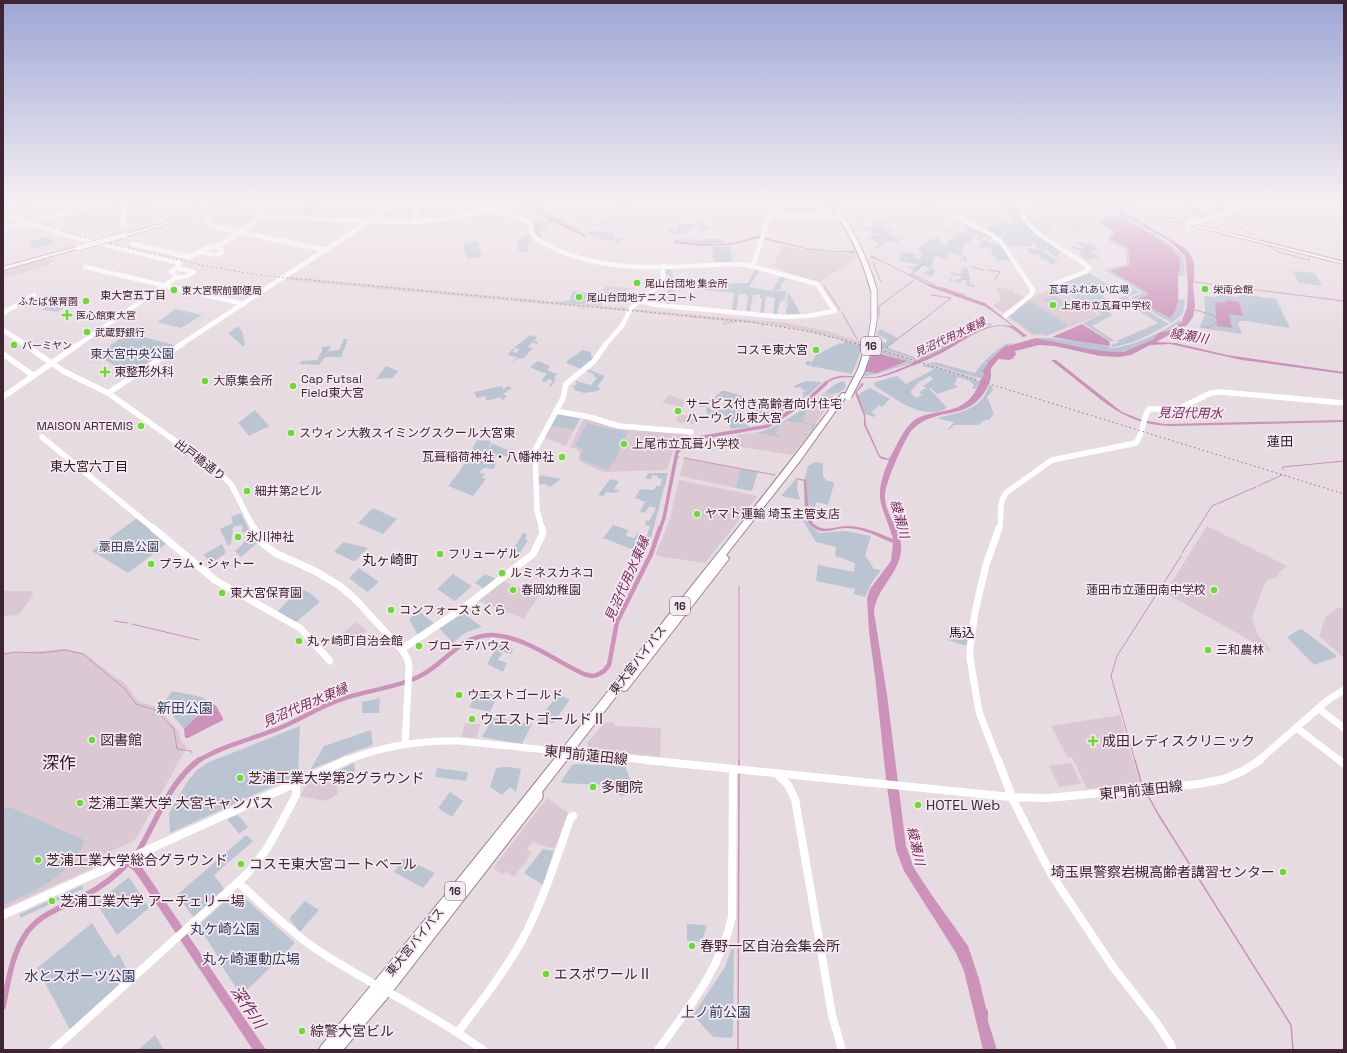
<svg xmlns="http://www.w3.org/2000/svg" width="1347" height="1053" font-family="'Space Grotesk','Noto Sans JP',sans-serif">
  <rect width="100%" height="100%" fill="#e7dbe2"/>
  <!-- built -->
  <path fill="#dac9d2" d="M35 199H41L40 205 14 210V207L19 206 20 202Z
    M905 199H922L934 206 931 210H927L920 205 914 206Z
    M1027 199H1083L1111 206 1116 210 1088 220 1084 218 1081 219 1085 221 1078 232 1041 222 1044 217 1049 214 1026 201Z
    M1024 208 1035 214 1030 220 1054 226 1046 235 1034 227 1027 219Z
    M782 245 803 250 855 254 856 259 820 282 784 272 785 269 774 266Z
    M46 258 56 261 49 263V265L3 278V270Z
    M288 277 508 297 510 301 284 280Z
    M606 286 631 288 621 297 613 294 602 302V306L629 308 628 311 585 307 583 309 578 307 511 301V297L588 305 586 303 590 292H600Z
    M996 287 1013 290 1014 293 1026 297 1021 302 1003 313 993 305 1000 302V295Z
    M1055 287 1099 315 1047 336 1032 335 1008 317 1031 297Z
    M633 309 787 323 827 331 918 360 914 361 827 336 797 329 765 324 764 327 761 326V324L739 322 724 325 722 323 724 321 631 311Z
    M929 363 977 378 976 380 924 364Z
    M825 393 834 395 816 424 803 422 807 406Z
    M669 395 689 402 688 404 684 403 683 407 662 403Z
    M678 414 696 417V424L676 422Z
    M587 418 610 427 632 430 663 431 689 433V435L680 442 673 451 667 470 603 472 579 461 578 459 580 453 578 450 570 447 583 420Z
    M787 421 813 425 812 431 792 455 725 444 727 437 759 432V433L776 435 779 426Z
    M551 426 574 430 566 446 544 437Z
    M684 458 740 469 736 488 680 476Z
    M679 480 758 496 705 563 657 556 656 553 669 522Z
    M1207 526 1287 566 1280 572 1276 578 1268 580 1263 588 1252 618 1258 635 1273 653 1165 593Z
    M503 581 539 595 524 619 479 601 478 599Z
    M3 591H31L33 592 32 597 19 615 3 616Z
    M1338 607 1344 609V658L1319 636 1325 618Z
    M357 622 367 631 345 648 336 638Z
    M65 649 84 653 116 678 123 681 138 701 157 707 179 732 181 741 187 747 137 837 134 841 105 854 100 859 97 866 3 909V654Z
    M1120 715 1140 784 1087 789 1072 757H1067L1051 726Z
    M614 722 615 726 661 728 660 757 589 749 587 743 604 723Z
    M465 723 480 724 477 738 461 737Z
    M1071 763 1081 784 1059 787 1049 766Z
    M327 774 330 782 335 780 338 794 329 799 327 801 300 796 305 787 311 781Z
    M547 798 568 813 556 847 553 848 538 845 533 841 527 849 532 853 514 877 506 871 503 875 493 868Z"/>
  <!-- green -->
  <path fill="#bbc5d2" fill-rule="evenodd" d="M126 199H173L174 200 124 213Z
    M305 204 324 210 312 218 298 214 292 207H297L294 208 296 209 302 208Z
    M1010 205 1019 210 1018 211 1023 220 1013 221 1008 214 1001 215 995 211 997 210 995 209Z
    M536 206 542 207 543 210 579 229V233L538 211 533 207Z
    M1189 206 1211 215 1205 218 1179 211Z
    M1120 213 1169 244 1183 256 1185 276 1178 275C1194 253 1133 225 1118 216L1100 222 1116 230 1111 239 1128 248 1130 265 1111 271 1148 293 1147 295 1136 300 1166 315 1179 299 1185 300 1183 313 1172 323 1131 300 1132 297 1142 293V292L1105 270 1127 264 1125 249 1109 241 1108 240 1112 231 1096 221 1110 215Z
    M991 216 994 217 998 221 1008 222 1003 223 1023 221 1032 230 1063 250 1058 254 1057 257 1048 251 1036 247 1037 243 1031 242V245L1032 247 1007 245 1002 241 1007 229H1005L1001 239 982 228 989 229 991 227 988 226 989 224 1002 227Z
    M530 220 538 221 541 223 552 221 555 223H550L539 233 543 234 538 238 535 236 533 223Z
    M871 221 886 222V224H881H882L881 227 893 230 890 231 889 236 905 238 904 240 898 239V241L902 242 883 243V246L870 250 880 244 873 240 866 239 871 238 873 235H880L879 234 871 233 870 230 862 229V227L873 228 871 226H875L874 222H871Z
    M704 222 705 226H708L709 230 699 231 698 226H694V229L680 231H686V234L673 235 670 232 668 228H673L675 232 679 231 675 225Z
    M968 223 995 239H986V236H982L981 239 995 245 1001 243 1011 260H997L994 255 991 254 992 248 977 247 981 241H983L978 239 980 236 974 234 973 236 966 234 968 228 964 227Z
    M947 229 964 233 973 238 969 243 966 242 962 249 949 245 947 240H952L954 236 961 234 954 231 949 233 945 231Z
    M588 231 614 232 613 238H622L621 243 588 235Z
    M530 234V238L533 240 528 243 527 248H528L529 253 517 250 518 240Z
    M49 236 55 243 32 249 31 241Z
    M939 236 942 237H939L937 238 942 240 939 243 945 245 943 249 947 245 963 250 960 254 967 257 966 261 958 260 964 259 963 256 950 252 946 259 936 256 934 257 931 268 935 271 932 277 920 271 925 273 930 268 923 266 914 273 912 271 914 270 908 267V266L914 267 918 265 899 260 900 257 904 259 905 258 900 256 902 252 916 254 915 259H920L923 253 920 252 918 248H920L932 238 935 239Z
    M674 239H693V240L701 241 702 239H722L723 243 704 244 683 241 682 239V241H674Z
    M478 241 482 257 467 259 463 244Z
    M1077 242C1084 244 1093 244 1097 246H1094L1099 250 1091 251 1099 257 1086 260 1081 255 1080 251 1070 248 1073 246 1079 248 1085 247 1076 244Z
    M730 246 733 263 714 262 712 247Z
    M1027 248 1041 250 1058 261 1052 265 1046 259H1039L1041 257 1039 254H1031Z
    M964 267 968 269 970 280 969 284 974 285V287L966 286 967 280H962L960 283 949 281 951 278H952V280L956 281V279H960L961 276 951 274 952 271 956 274 962 273 964 272 961 271Z
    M665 268H671L674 285 748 283 755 270 759 271 749 287 772 291 780 277H786L779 290 775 291H786L785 300 780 301 777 314H773L775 298 766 296 764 313H758L760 312 762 299 760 298V295H753L750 312H744L746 311 748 296H746L747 294H739L736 311 732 310 734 293 677 287 674 288 669 305 665 304 669 293H667L668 288 674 287 661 286 662 283H668L669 274H665Z
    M1292 271 1315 273 1322 286 1299 283Z
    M1089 273 1111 286V288L1103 292 1104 299 1095 302 1087 303V306L1057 287 1059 284Z
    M1133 288 1139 292 1128 297 1130 300 1169 324C1153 333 1131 345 1112 347L1111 345 1118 343 1117 341 1158 323 1119 298 1131 293Z
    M573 291 589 293 586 302 589 305 553 302 569 301Z
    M787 294H790L801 315 785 316 788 303H786Z
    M1217 294 1238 297 1242 294 1276 299 1290 328 1246 321H1240L1238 324 1242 334 1200 328 1199 327C1206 316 1206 308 1204 296L1216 297Z
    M1053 295 1068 304 1057 309 1042 299Z
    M1106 298 1109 300 1101 306 1113 315 1092 326 1115 341H1110L1083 323 1102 314 1090 307V304Z
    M54 299 70 304 57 312 42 310Z
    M1031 301 1065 323 1066 327 1046 335 1040 333 1035 335 1010 317 1024 304Z
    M176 309 202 315 181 328 157 322Z
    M1179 320 1184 322 1177 324 1176 326C1160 336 1140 348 1122 352 1101 356 1059 343 1036 338H1052L1065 340V338L1108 346 1111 348C1131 347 1164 332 1179 320Z
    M980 323H991L992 325C965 329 945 354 918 360L874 346 876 339 885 343 888 340 877 334 880 329 898 338 887 347 919 359V357L940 347Z
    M238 326 242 331 245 345 243 346 228 333Z
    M128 333 178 346 132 376 97 355Z
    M530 335 537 337 534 341 538 342 537 344 532 342 528 347 533 348 523 359 518 358 514 362H513L517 357 508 355 512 349 514 350 512 352 516 353 520 349 514 348Z
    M344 339H348L341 357H325L319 365 299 364 302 361 317 360 322 351V347L331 346 326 355 329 351 339 350Z
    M844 341 863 346 852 374 810 366 811 363 809 366 805 364 807 361 812 362 816 355 840 343 843 344Z
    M1008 343 1013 344C1001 347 988 360 982 371L984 374 982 379 929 363 935 362 975 373C984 360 994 351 1008 343Z
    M874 349 878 350 915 362 877 374 864 376 865 373H877L908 362 874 351Z
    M582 350 591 352V356L594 358 581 369 566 363C570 357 577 356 582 350Z
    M538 361 550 366 547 370 557 374 554 378 556 379 551 387 549 386 553 381 549 379 545 382 541 381 547 373 540 372 530 367Z
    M924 364 976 380 980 382 976 389 972 388 974 385 970 381 958 377 954 384 958 387 937 394 931 388H929L947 408C924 422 893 398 874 385L875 382 897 376 906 384 934 369 922 366ZM930 376 933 379 923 386 926 388 919 392 922 395 916 398 911 393V391L919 382Z
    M386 366 398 371 393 378 376 379Z
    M587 369 605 376 597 387 601 388 598 391 584 393 574 390 575 388 572 387 577 384 575 382 576 381 591 385 597 378 593 376 594 374 585 370Z
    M806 381 822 382 810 394 799 400 804 395 802 393 810 389 805 391 800 387 796 388 794 386Z
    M844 381 846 386C841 394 834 395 825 393L807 406 803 422 816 424 812 431V425L787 421 779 426 776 435H780V437L759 433V432C778 428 808 406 823 394 831 388 834 383 844 381Z
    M989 385 992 386 993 390 987 397 994 414 989 420H985L978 425H954L949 430 948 429 954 422 939 419 940 417C960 413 984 408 989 385Z
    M502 386 503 389 508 386 512 388 503 394 507 396 503 400 500 397 487 401 485 396 477 398 474 392Z
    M870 388 890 399 882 407 879 405 871 413 876 415 875 417 865 414 858 396 862 392Z
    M722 391H726L746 397 739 406 742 408 743 418 739 419 750 427 731 429 724 414 708 416 706 408 709 407 712 411 732 408 726 399 721 397 709 403V406L699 407 701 404 708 402Z
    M776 398 780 402 789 398 795 404 767 421 770 417 754 410 756 408 771 413 775 406 772 405 773 403 768 401Z
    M255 410 269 426 249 436 238 423Z
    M558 414 579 417 580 419 574 430 551 426Z
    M587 423 605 428 628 431 615 461 611 464 608 470 582 460 580 456 583 451 582 448 575 446Z
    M477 440 491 441 488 453 492 443 505 449 516 451 514 457 496 455 494 461 496 462 494 469 483 468 479 473 485 474 482 478 486 479 473 496 448 486 460 471Z
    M815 462 823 463V476L827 481 834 482V484L828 505 816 502 815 508 807 507 806 481 804 480 808 466Z
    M740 469 758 472 752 491 736 488Z
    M648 473H668L651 538 642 536 640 539 637 538 644 543 639 552 603 538 613 525 628 530 626 536 635 538 637 533 647 535 650 526 645 525 646 520 649 521 656 508 650 506 644 513 640 512 645 502 635 498 640 489 654 490 656 486H660L662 479 657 478 658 476 652 475 651 479H645Z
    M541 475 561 479 550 487 544 484 538 485V478Z
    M610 479 619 481 614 489 620 491 614 493 607 492 603 496 598 495Z
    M795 480H798L797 489 800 500 781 496Z
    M373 508 397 519 383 534 358 523Z
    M241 513 256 544 241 557 235 551C241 547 247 540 247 532H242V525L233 527 231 544 228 546 220 529 233 523 231 517Z
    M137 518 166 544 128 573 92 551Z
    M805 520 819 533 845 531 871 536 865 555 874 569 881 570 872 582 865 597 854 594 855 589 816 581 818 565 854 572 855 563 835 556 836 547 816 542 803 521Z
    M523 533 527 534 525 539 528 540 516 559 509 557Z
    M343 542 368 548 355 561H353L334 552Z
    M222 544 226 553 212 563 203 555Z
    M359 568 379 582 367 592 349 578Z
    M453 574 472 586 455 601 437 589Z
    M485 574 499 580 485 589 475 583Z
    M300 588 310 593 320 602 296 622 278 613V611Z
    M420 612 435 624 418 636 409 619 414 614 416 616Z
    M463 613 482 627 465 633 453 643 439 628Z
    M1300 629 1303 630 1336 655V657L1314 665 1287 637Z
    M949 632 969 640 968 646 947 640Z
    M499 643 513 649 511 654 503 652 498 660 507 663 503 672 487 664Z
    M480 689 497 697 490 712 469 707Z
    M172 691 202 697 210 702 184 729 163 704Z
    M558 695 569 699V701L553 723 539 721 538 720Z
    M380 698 379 713H362V702Z
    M493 717 532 724 522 744 482 737Z
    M300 726 298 775 170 833 169 813 187 782 197 770 209 762Z
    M371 730 373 745 353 752 310 770 324 746Z
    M354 763 355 771 335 779 334 772Z
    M573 764 625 766 632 784 627 786 625 796 617 795 618 787C599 783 581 785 562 783L561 781Z
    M504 767H510L521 769 516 792 510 787 502 795 490 787 496 768Z
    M437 768 468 772 466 781 435 777Z
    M450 792 463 801 452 817 438 808Z
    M10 807 84 840C83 849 78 854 72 861 51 886 32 892 3 905V810Z
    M238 815 248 827 239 834 227 819Z
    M246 835 253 841 214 875 225 890 194 918 177 895Z
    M543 849 554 851 543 885 524 873Z
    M404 858 435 873 423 888 394 872Z
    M129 877 149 908 117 935 96 903Z
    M83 885V889L20 918V914Z
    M233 894H240L294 942V944L243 994H240L220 963 221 961 198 926Z
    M305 901 319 910 300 932 290 920 291 916Z
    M92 923 114 958 119 954 130 976 72 1028H69L37 968Z
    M687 924 707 925 702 942 687 941Z
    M731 949H734L733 1035 731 1038 713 1037 693 1015 725 967Z
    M155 1035 164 1050H138Z"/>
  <!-- water -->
  <path fill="#cc92b9" d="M513 199H517L538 211 586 235 585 237 552 221Z
    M1112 199H1116L1120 208 1126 213 1186 249 1191 255 1194 263V281L1193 284 1195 306 1193 317 1187 325 1156 342 1176 343 1227 355 1344 372V374L1242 360 1170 344 1150 345 1131 355 1119 357 1100 356 1055 346 1039 345 1015 351 1016 355 1013 357 1014 358 1009 360 998 359C996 363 993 365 992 367 990 370 991 373 991 376 990 385 983 396 976 402 964 413 949 412 934 417 926 419 917 424 911 431 904 441 885 483 885 495 884 515 904 533 901 552 898 575 876 589 874 612L887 695 906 846 914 868 931 894 968 946 979 979 986 1008 988 1011V1021L997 1050H983L964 971 956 953 944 934 904 871 896 850 886 779 875 676 869 632 867 598 870 589 891 561 893 543C878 537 863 528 846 528 838 528 829 532 822 531 813 529 807 523 805 515L804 481 795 479V478L806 480 809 516C811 522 816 527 822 528 830 530 839 526 847 526 863 526 878 533 893 539 882 502 872 500 889 460L882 459 879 457 864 425V416L855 393 862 383 864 384 857 392 858 395 865 414 866 425 880 456 889 459C896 448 902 431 912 422 927 409 951 415 966 402 975 396 979 383 984 374L982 371 989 361 1004 347 1036 338 1088 349 1114 352H1124L1154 339C1157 331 1162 333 1168 331 1171 330 1175 327 1178 325L1177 324 1183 322 1182 320 1187 308 1188 284 1185 256 1171 242 1120 213 1112 202Z
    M1118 216C1133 226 1168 241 1177 255 1181 261 1181 270 1178 276 1178 291 1181 306 1170 318L1136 300 1147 295 1148 293 1111 271 1130 265 1128 248 1111 239 1116 231 1099 221Z
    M758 236 805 248 834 251H854L855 253 810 250 758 238 730 245 700 246 674 243V241C693 243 712 246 731 243 741 242 748 237 758 236Z
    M871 255 926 283 985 303 1027 336 1023 337C1019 334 1015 330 1011 328 987 318 956 348 935 356 930 358 925 362 920 360 953 347 976 320 1013 326L986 307 933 288 883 262 870 257Z
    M1226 300 1239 302 1243 316 1229 314 1232 328 1217 326 1215 302 1225 303Z
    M1082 324 1109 341 1110 346 1052 337Z
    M873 352 906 361V362L877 373 865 372Z
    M1051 360H1056L1122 412 1142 420 1165 424 1344 420V422L1171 426C1130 425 1110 407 1080 383 1071 375 1060 368 1051 360Z
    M916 362 919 363C906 368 894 374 881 377 862 381 838 371 824 386L822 385C838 369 855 379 875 377 889 374 903 367 916 362Z
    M211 702 216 706 223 718V720L188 738H185L184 729Z"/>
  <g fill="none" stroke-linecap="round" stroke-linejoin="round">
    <!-- stream-far1 -->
    <path stroke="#cc92b9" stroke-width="1" d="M1208 199 1223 212
      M3 202 26 200
      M618 208 653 199
      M1225 214 1251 235
      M597 225 623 218
      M1260 240 1344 261
      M1267 245 1278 252 1309 260V256L1325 260
      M873 262 881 282
      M972 267 984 270
      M988 270 1001 272 997 275
      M911 274 935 285
      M911 274 926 262
      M995 280 997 276
      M1194 282 1344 301
      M824 286 840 310
      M939 287 965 295
      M895 294 913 281
      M932 295 951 298 933 312
      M1195 310 1213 315 1217 319
      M842 313 857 339
      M879 316V306L894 295
      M1203 327H1210L1217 322
      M887 347 932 313
      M442 433 475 432
      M676 456 679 457
      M684 458 775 475
      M1283 470V467L1344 461
      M1258 486 1282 475
      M815 528 821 531
      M1182 553 1212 506 1256 487
      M739 586V761
      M114 621 128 623
      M132 624 199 640
      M3 654 16 652 41 653 65 650 83 654 125 689 136 704 155 710 174 729 177 749 191 751 192 753
      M1135 761 1111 676 1117 656 1181 556"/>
    <!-- stream -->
    <path stroke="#cc92b9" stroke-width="1.5" d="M739 760V766
      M1135 760 1142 786
      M1146 792 1158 814 1291 1025 1293 1050
      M738 1050 739 773"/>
    <!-- canal-far2 -->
    <path stroke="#cc92b9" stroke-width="3.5" d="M913 364 927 358
      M660 529 664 518 677 452 692 439 768 426 809 399 826 383"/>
    <!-- canal-far1 -->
    <path stroke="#cc92b9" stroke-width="4.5" d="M198 761C223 745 254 739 282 727 303 718 322 705 345 698 369 690 395 688 418 677 445 665 460 634 493 635 526 637 555 661 584 674L592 676 597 675 604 671 609 665 617 622 651 554 660 528"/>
    <!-- canal -->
    <path stroke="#cc92b9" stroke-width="5.5" d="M138 852C157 821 169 782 199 760
      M3 1007C8 984 11 957 24 937 37 914 62 908 84 896 102 887 118 874 132 859"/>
    <!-- river -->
    <path fill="#cc92b9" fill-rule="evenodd" d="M129 857 140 865 146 873 266 1050H253L140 879 134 871 126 865 124 862 126 859Z"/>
    <defs>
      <path id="primary" d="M246 199H253L127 236 123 235Z
        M1086 199H1093L1344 262V264Z
        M76 247 80 248 3 270V267Z"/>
      <path id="highway" d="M827 199H833C852 228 868 257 877 291L876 292 874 293 871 291C862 257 847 228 827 199Z
        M842 393H844L847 395 800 461 726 555 729 558 728 560 627 690 624 691 621 690 542 792 543 795 542 799 390 995 343 1050H319L321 1046C432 913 540 777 648 641 713 559 779 478 842 393Z"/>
    </defs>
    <!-- primary casing -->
    <use href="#primary" stroke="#b499a9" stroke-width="2"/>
    <!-- highway casing -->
    <use href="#highway" stroke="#a08193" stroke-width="2"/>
    <!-- secondary-far3 -->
    <path stroke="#fff" stroke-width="4.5" d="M196 199 210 226 326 250
      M251 199 261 217
      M407 199 415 205 417 209 413 222
      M1024 199C1023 202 1022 206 1022 208 1023 234 1073 252 1089 268L1085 272 1054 284
      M1320 199 1344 214
      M3 213 73 237 180 263 176 268
      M951 214 992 235 1001 242 1033 290 1031 295 1005 316
      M261 217 413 222 445 219 487 210 507 212 529 222C531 227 531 232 534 236 539 243 549 245 555 249 615 275 671 266 734 264L748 265 817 284 835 311 808 316 783 317 657 305 640 301
      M122 224 126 199
      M1188 224 1272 199
      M3 228 126 199
      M133 244 189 257 199 252
      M221 245 219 248 223 251 217 255 199 252 207 248Z
      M221 245 261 217
      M753 266 767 223 771 216 802 215 842 217
      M85 267 244 304
      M176 268 194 272 188 276 175 278V275L171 272Z
      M3 313 34 295
      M3 330 26 345
      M78 345 175 278
      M180 345 403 199
      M605 345 622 326 631 308 659 286 663 277V266"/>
    <!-- secondary-far2 -->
    <path stroke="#fff" stroke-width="5.5" d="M24 344 63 371 108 393 216 470 231 484 254 529
      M3 354 34 376
      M108 393 182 344
      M3 397 79 344
      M556 411 589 417 619 426 691 432
      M42 437 154 529
      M542 529 537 510 535 450 563 398 566 384 594 361 606 344
      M999 529C1003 518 997 502 1007 492L1052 460 1136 443C1144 432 1142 419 1149 409H1178L1211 393 1221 392 1344 403"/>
    <!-- secondary-far1 -->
    <path stroke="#fff" stroke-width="7" d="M153 528 215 580 300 628 330 661
      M254 528 261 542 275 553 315 571 340 586 356 600 403 651 408 660 409 669 405 743
      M402 649 462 609 533 554 543 533 542 528
      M1319 709 1344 728
      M1297 728 1340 761
      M345 761C382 746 419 740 459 741L655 761
      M998 761 979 712 970 658V648L975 612 986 565 999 528
      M1258 761 1328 700 1344 690"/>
    <!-- secondary -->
    <path stroke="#fff" stroke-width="8" d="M645 760 1011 797 1048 798 1199 784 1224 779 1243 771 1260 760
      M998 760 1014 802 1051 874 1113 967 1156 1022 1171 1045 1172 1050
      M1339 760 1344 764
      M778 775 788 785 795 799 832 1015 842 1050
      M239 883C263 905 286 928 313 947 368 984 429 1011 483 1050
      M3 915 347 760
      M458 1032C480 1003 503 974 521 942 543 902 556 859 571 817L573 816
      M53 1050 248 873 266 850 277 831 296 795V783
      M658 1050C689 1007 720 970 732 917L733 770"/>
    <!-- primary -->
    <use href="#primary" fill="#fff" fill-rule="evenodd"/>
    <!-- highway -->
    <use href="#highway" fill="#fff" fill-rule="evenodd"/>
    <!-- rail -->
    <path stroke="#937385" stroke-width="1" stroke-dasharray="1.5 3" stroke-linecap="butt" d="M3 211 61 231 94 240 206 266 259 275 751 322 812 332 877 349 1344 494"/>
    <defs>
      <path id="primary-bridge" d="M78 248 125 235"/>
      <path id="highway-bridge-far1" d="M870 345 874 319V291"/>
      <path id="highway-bridge" d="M848 396 861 371 870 344"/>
    </defs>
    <!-- primary-bridge casing -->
    <use href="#primary-bridge" stroke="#b499a9" stroke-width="6" stroke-linecap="butt"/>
    <!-- highway-bridge-far1 casing -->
    <use href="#highway-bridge-far1" stroke="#a08193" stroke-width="7" stroke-linecap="butt"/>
    <!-- highway-bridge casing -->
    <use href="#highway-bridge" stroke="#a08193" stroke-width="9" stroke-linecap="butt"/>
    <!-- primary-bridge -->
    <use href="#primary-bridge" stroke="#fff" stroke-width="5"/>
    <!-- highway-bridge-far1 -->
    <use href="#highway-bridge-far1" stroke="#fff" stroke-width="5.5"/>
    <!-- highway-bridge -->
    <use href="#highway-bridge" stroke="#fff" stroke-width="7"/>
  </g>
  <!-- sky -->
  <linearGradient id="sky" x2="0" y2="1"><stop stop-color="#9da6d5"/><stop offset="0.58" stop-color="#f4eff2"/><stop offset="1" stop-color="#f4eff2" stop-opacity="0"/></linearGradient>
  <rect width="1347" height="346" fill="url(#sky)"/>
  <!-- markers -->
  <g fill="#6adc31" stroke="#f5eaf1" stroke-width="1.5">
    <circle cx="637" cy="283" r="4"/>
    <circle cx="1205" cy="289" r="4"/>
    <circle cx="174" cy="290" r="4"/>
    <circle cx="579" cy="297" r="4"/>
    <circle cx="86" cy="301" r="4"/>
    <circle cx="1053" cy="305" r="4"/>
    <path d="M65 309h4v4h4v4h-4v4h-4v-4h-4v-4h4z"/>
    <circle cx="87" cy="332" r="4"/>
    <circle cx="14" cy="345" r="4"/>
    <circle cx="816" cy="350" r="4"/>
    <path d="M103 366h4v4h4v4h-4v4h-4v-4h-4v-4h4z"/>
    <circle cx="205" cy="381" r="4"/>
    <circle cx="293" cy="386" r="4"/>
    <circle cx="678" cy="411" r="4"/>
    <circle cx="141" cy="426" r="4"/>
    <circle cx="291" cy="433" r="4"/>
    <circle cx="624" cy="444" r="4"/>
    <circle cx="562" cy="457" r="4"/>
    <circle cx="247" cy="491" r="4"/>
    <circle cx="697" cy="514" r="4"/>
    <circle cx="238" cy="537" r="4"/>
    <circle cx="440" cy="554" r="4"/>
    <circle cx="151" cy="564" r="4"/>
    <circle cx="502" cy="573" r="4"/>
    <circle cx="513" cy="590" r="4"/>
    <circle cx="1214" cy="590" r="4"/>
    <circle cx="222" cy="593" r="4"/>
    <circle cx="391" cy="610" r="4"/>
    <circle cx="299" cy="641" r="4"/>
    <circle cx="419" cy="646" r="4"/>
    <circle cx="1208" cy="650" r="4"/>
    <circle cx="459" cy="695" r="4"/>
    <circle cx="472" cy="719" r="4"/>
    <circle cx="92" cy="740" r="4"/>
    <path d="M1091 735h4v4h4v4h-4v4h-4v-4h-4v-4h4z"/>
    <circle cx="240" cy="778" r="4"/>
    <circle cx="593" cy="787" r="4"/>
    <circle cx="80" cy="803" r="4"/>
    <circle cx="918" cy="805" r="4"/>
    <circle cx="38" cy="860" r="4"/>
    <circle cx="241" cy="864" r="4"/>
    <circle cx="1283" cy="872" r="4"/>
    <circle cx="52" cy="901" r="4"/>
    <circle cx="692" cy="946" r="4"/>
    <circle cx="546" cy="974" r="4"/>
    <circle cx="302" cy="1031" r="4"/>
  </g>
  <g text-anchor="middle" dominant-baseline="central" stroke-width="3.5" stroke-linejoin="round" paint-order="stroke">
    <!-- far-poi labels -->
    <g font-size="10" fill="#3f2433" stroke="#f5eaf1" text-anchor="start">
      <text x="645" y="283">尾山台団地 集会所</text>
      <text x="1213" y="289">栄南会館</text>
      <text x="182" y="290">東大宮駅前郵便局</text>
      <text x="587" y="297">尾山台団地テニスコート</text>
      <text x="78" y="301" text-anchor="end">ふたば保育園</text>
      <text x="1061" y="305">上尾市立瓦葺中学校</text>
      <text x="76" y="315">医心館東大宮</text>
      <text x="95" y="332">武蔵野銀行</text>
      <text x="22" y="345">バーミヤン</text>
    </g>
    <!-- far-park labels -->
    <g font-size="10" fill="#30405c" stroke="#f5eaf1">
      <text x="1089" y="289">瓦葺ふれあい広場</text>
    </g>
    <!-- far-neighbourhood labels -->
    <g font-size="11" fill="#2f1623" stroke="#f5eaf1">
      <text x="133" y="295">東大宮五丁目</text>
    </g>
    <!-- far-water labels -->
    <g font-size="11" font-style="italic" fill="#772a5b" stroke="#f5eaf1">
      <text transform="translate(950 337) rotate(-25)">見沼代用水東縁</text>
    </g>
    <!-- shield labels -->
    <g fill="#f5eaf1" stroke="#765f6c" stroke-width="1">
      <rect x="861" y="337" width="20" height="18" rx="3"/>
      <rect x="670" y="597" width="20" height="18" rx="3"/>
      <rect x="445" y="882" width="20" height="18" rx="3"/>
    </g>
    <g font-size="11" font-weight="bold" fill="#3f2433">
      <text x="871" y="346">16</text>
      <text x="680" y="606">16</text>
      <text x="455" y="891">16</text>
    </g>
    <!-- poi labels -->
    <g font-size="12" fill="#3f2433" stroke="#f5eaf1" text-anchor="start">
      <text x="808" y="350" text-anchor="end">コスモ東大宮</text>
      <text x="114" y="372">東整形外科</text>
      <text x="301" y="379">Cap Futsal<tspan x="301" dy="14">Field東大宮</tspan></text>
      <text x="213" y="381">大原集会所</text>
      <text x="686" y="404">サービス付き高齢者向け住宅<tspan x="686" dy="14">ハーウィル東大宮</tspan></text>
      <text x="133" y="426" text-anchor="end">MAISON ARTEMIS</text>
      <text x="299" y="433">スウィン大教スイミングスクール大宮東</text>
      <text x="632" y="444">上尾市立瓦葺小学校</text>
      <text x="554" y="457" text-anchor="end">瓦葺稲荷神社・八幡神社</text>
      <text x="255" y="491">細井第2ビル</text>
      <text x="705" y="514">ヤマト運輸 埼玉主管支店</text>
      <text x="246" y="537">氷川神社</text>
      <text x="448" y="554">フリューゲル</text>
      <text x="159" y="564">プラム・シャトー</text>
      <text x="510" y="573">ルミネスカネコ</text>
      <text x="521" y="590">春岡幼稚園</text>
      <text x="1206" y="590" text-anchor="end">蓮田市立蓮田南中学校</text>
      <text x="230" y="593">東大宮保育園</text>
      <text x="399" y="610">コンフォースさくら</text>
      <text x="307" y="641">丸ヶ崎町自治会館</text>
      <text x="427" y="646">ブローテハウス</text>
      <text x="1216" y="650">三和農林</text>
      <text x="467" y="695">ウエストゴールド</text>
    </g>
    <!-- park labels -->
    <g font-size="12" fill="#30405c" stroke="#f5eaf1">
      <text x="132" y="354">東大宮中央公園</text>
      <text x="129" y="547">藁田島公園</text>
    </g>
    <!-- street labels -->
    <g font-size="12" fill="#3f2433" stroke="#f5eaf1">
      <text transform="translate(200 460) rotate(37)">出戸橋通り</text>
      <text transform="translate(638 660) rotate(-52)">東大宮バイパス</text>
      <text transform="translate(415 942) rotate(-51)">東大宮バイパス</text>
    </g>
    <!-- water labels -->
    <g font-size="13" font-style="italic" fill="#772a5b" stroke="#f5eaf1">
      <text transform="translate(1189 336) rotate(10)">綾瀬川</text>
      <text transform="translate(1190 413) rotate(1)">見沼代用水</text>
      <text transform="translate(900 519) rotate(75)">綾瀬川</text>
      <text transform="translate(627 579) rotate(-66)">見沼代用水東縁</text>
      <text transform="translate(305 705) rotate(-23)">見沼代用水東縁</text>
      <text transform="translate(916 846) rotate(78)">綾瀬川</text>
    </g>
    <!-- neighbourhood labels -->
    <g font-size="13" fill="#2f1623" stroke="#f5eaf1">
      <text x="1280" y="441">蓮田</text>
      <text x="89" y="466">東大宮六丁目</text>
      <text x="962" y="632">馬込</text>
    </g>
    <!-- quarter labels -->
    <g font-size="14" fill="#2f1623" stroke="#f5eaf1">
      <text x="390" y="560">丸ヶ崎町</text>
    </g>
    <!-- near-park labels -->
    <g font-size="14" fill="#30405c" stroke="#f5eaf1">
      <text x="185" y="708">新田公園</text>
      <text x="225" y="929">丸ケ崎公園</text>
      <text x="251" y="959">丸ヶ崎運動広場</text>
      <text x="80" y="976">水とスポーツ公園</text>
      <text x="716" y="1012">上ノ前公園</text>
    </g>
    <!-- near-poi labels -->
    <g font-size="14" fill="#3f2433" stroke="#f5eaf1" text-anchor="start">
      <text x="480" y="719">ウエストゴールドⅡ</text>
      <text x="100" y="740">図書館</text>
      <text x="1102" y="741">成田レディスクリニック</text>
      <text x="248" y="778">芝浦工業大学第2グラウンド</text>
      <text x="601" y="787">多聞院</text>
      <text x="88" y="803">芝浦工業大学 大宮キャンパス</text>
      <text x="926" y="805">HOTEL Web</text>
      <text x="46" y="860">芝浦工業大学総合グラウンド</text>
      <text x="249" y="864">コスモ東大宮コートベール</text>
      <text x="1275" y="872" text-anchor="end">埼玉県警察岩槻高齢者講習センター</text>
      <text x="60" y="901">芝浦工業大学 アーチェリー場</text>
      <text x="700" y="946">春野一区自治会集会所</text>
      <text x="554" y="974">エスポワールⅡ</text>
      <text x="310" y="1031">綜警大宮ビル</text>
    </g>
    <!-- near-street labels -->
    <g font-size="14" fill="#3f2433" stroke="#f5eaf1">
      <text transform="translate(586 755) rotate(6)">東門前蓮田線</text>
      <text transform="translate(1141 790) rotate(-6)">東門前蓮田線</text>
    </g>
    <!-- near-water labels -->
    <g font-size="16" font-style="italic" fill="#772a5b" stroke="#f5eaf1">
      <text transform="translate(248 1007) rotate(56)">深作川</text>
    </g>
    <!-- near-quarter labels -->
    <g font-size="17" fill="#2f1623" stroke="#f5eaf1">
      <text x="59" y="763">深作</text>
    </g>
  </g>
  <!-- border -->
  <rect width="1347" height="1053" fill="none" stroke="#3f2433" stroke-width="8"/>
</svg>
